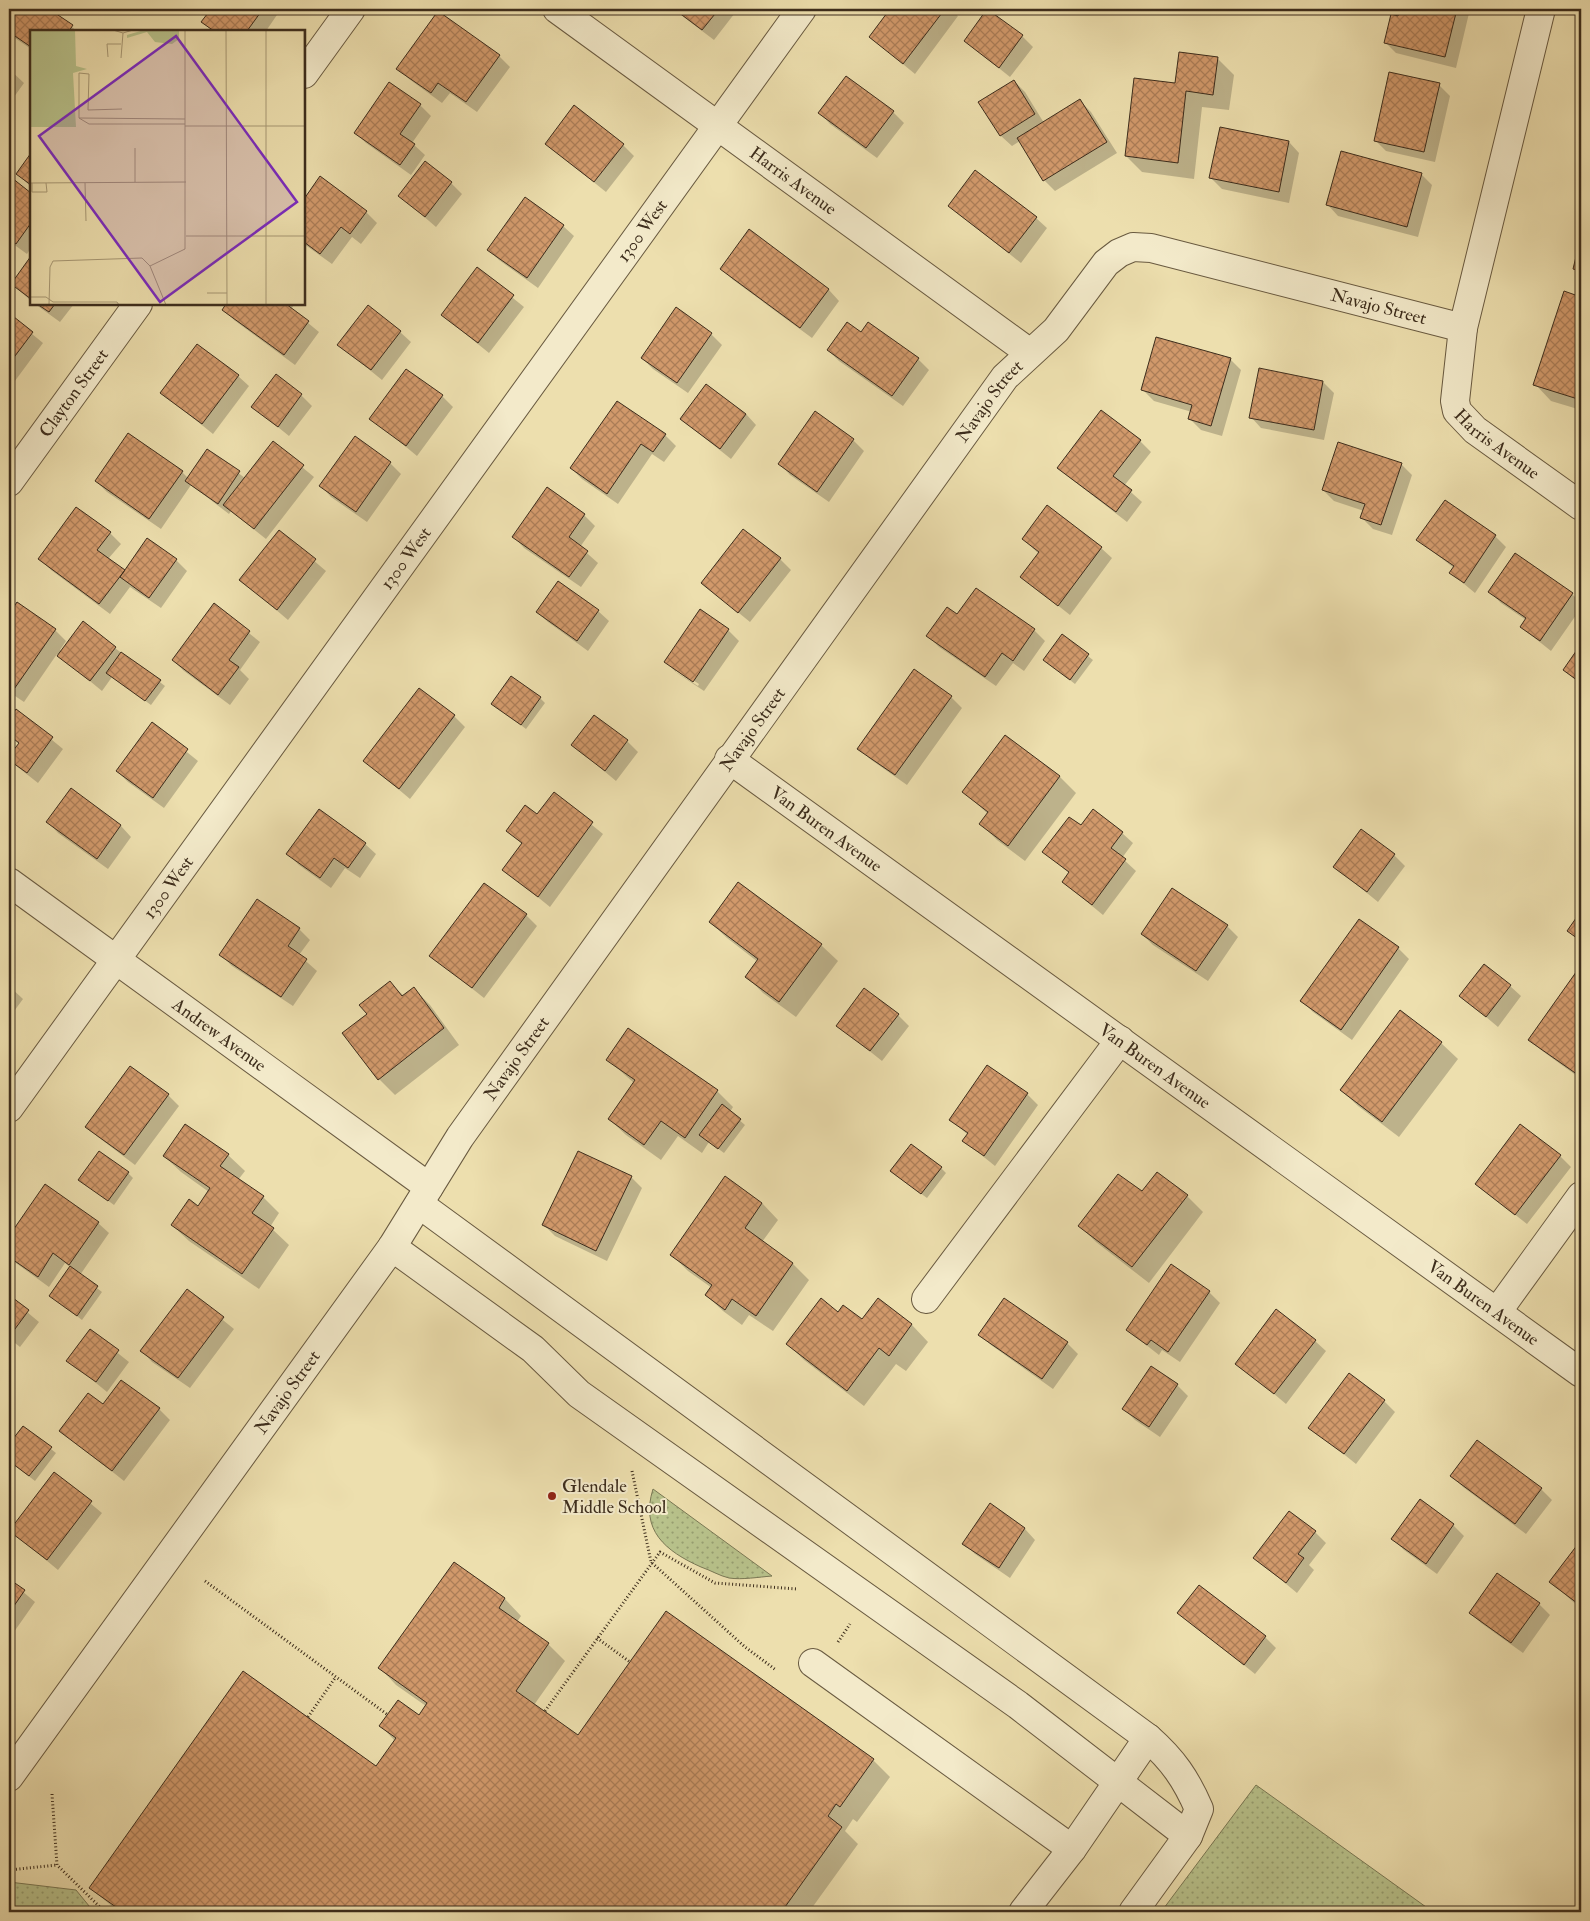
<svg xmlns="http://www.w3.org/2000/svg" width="1590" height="1921" font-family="'IM FELL Double Pica',serif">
  <defs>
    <pattern id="grass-dots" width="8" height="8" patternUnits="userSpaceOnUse" patternTransform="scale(1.25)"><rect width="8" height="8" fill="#b8c28b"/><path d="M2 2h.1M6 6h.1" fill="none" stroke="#979e71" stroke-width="1.8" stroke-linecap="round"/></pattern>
    <pattern id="building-cross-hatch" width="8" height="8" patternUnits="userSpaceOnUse" patternTransform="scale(1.25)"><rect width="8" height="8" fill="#d1996b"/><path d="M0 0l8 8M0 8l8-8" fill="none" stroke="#ab7d57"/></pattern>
  </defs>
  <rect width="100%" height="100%" fill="#eddfae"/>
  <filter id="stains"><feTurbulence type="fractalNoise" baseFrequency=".004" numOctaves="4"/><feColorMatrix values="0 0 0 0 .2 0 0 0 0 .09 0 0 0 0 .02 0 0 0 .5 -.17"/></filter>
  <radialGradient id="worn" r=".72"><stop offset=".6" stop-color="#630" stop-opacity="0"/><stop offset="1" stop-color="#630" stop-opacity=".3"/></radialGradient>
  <!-- grass -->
  <path fill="url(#grass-dots)" stroke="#7a7854" d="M653 1489 772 1576C759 1577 742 1580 729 1578 720 1576 710 1570 701 1567 665 1551 640 1530 653 1489Z
    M1256 1785 1433 1912H1161Z
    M9 1882 76 1890 94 1912H9Z"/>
  <!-- shadow -->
  <path fill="#0003" fill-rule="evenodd" d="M9 9H60L56 15 77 31H31V49L9 34Z
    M212 9H281L266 31H212L203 22Z
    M673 9H738L714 40Z
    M892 9H950L958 16 915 74 870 37Z
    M1401 9H1470L1456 68 1396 53 1385 42Z
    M1022 36 1033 47 1010 77 965 41Z
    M499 56 510 67 477 112 450 93 442 103 409 79 398 69Z
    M1217 58 1234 75 1229 110 1202 107 1194 179 1142 172 1126 156 1176 84Z
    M9 69 24 83 9 104Z
    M846 78 893 112 904 123 877 158 830 124 820 113Z
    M1014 81 1025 92 1044 123 1080 101 1091 112 1117 153 1055 191 1044 180 1020 141 1012 146 1001 136 980 102Z
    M1439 85 1450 96 1435 162 1386 151 1375 140Z
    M420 105 431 116 412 143 425 155 411 175 366 143 355 132Z
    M1289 142 1299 153 1289 203 1222 189 1211 178Z
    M546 144 623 145 634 156 606 192Z
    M31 155V187L18 174Z
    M1421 174 1432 185 1418 237 1338 216 1328 205Z
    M321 178 366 212 377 223 361 244 352 237 332 264 304 244V201Z
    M12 180 31 194V248L27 254 9 241V185Z
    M451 183 462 194 436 227 400 196Z
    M949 206 1036 218 1047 228 1021 263Z
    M563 226 574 236 538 288 499 260 489 250Z
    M750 231 829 290 839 301 812 338 732 279 722 268Z
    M1581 242V275L1574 268Z
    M31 258V301L12 284Z
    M477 269 524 307 489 353 442 315Z
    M1564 293 1581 298V410L1551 401 1535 384Z
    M35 304H74L60 322Z
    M228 304H295L291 309 319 332 295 365 234 320 224 309Z
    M9 315 43 343 9 389Z
    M400 332 411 342 382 380 339 345Z
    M711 334 722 345 688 393 653 369 642 358Z
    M861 334 918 359 929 370 903 406 839 361 828 350Z
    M1230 359 1241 370 1222 436 1201 430 1190 419 1192 412 1154 401 1143 390Z
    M1260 369 1323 382 1334 393 1324 440 1261 428 1251 417Z
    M407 370 442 396 453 407 417 456 371 418Z
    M238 376 249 386 213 434 162 393Z
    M301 395 312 406 289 436 253 407Z
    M815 413 853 440 864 451 829 502 790 475 780 464Z
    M746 414 756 425 731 459 681 419Z
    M665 435 676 446 664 462 652 454 618 504 582 479 571 468Z
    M355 438 390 463 401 474 367 522 331 497 321 486Z
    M1140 441 1151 452 1124 486 1142 502 1127 522 1070 478 1059 468Z
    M273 443 314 477 266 539 231 511 229 514 191 485 161 529 107 492 96 481 182 472 188 478 207 450 245 478Z
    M1401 464 1412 475 1392 535 1373 529 1362 518 1364 511 1334 501 1323 490Z
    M547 489 584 515 595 526 580 547 598 563 581 587 524 548 514 537Z
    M1445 501 1495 536 1506 547 1475 593 1451 573 1454 568 1418 540Z
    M279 531 326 571 288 620 241 580Z
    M110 533 121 544 108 559 125 572 176 560 187 571 161 608 130 587 110 614 51 570 40 559Z
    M1023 539 1101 548 1112 558 1070 615 1022 577 1039 554Z
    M1515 555 1572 594 1581 603V608L1551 651 1521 627 1526 620 1501 603 1490 592Z
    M780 559 791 570 750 622 702 583Z
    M18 604 55 630 66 641 60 650 62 651 115 648 165 686 151 705 112 677 102 691 57 654 24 702 9 692V616Z
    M214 605 260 642 240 670 249 679 230 705 184 671 173 660Z
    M598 611 609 621 588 651 548 622 537 612Z
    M957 616 1034 630 1045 641 1024 671 1013 663 996 686 939 647 928 636Z
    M728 630 739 641 704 691 677 673 666 662ZM676 669 699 684 698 686 676 672Z
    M1062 636 1093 660 1075 684 1044 660Z
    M1581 646V685L1564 670Z
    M951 697 962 708 907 785 870 759 859 748Z
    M540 698 545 703 526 729 493 704Z
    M17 711 63 749 38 783 10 761 9 763V744L15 750 19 744 9 735V722Z
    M454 716 465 727 410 799 365 761Z
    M152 724 198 761 164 808 128 782 117 771Z
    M1006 736 1060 777 1076 793 1025 861 997 840 981 824 988 814 964 792Z
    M627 741 638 752 616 781 573 745Z
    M71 789 121 826 131 837 108 869 58 833 48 822Z
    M554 794 603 834 550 907 503 869 522 844 508 831 538 815Z
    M1081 827 1122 833 1133 843 1122 858 1136 871 1103 915 1063 882 1070 874 1044 852Z
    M365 844 376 854 360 878 345 868 331 888 299 865 288 854Z
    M1394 855 1405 866 1378 902 1335 867Z
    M739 884 821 945 838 961 796 1017 763 993 747 977 758 962 727 938 710 922Z
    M526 915 537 926 484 998 431 956Z
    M1359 920 1398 948 1409 959 1352 1040 1313 1012 1302 1001Z
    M1227 926 1238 937 1208 981 1153 945 1142 934Z
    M299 929 310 940 299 955 317 971 293 1006 232 966 221 955Z
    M1579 970 1581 971V1079L1541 1050 1530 1040Z
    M390 983 404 996 414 989 430 1005 459 1045 395 1095 379 1079 369 1014Z
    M9 986 23 999 9 1018Z
    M1510 986 1521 996 1498 1027 1461 996Z
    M1400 1012 1441 1043 1458 1059 1399 1137 1358 1106 1341 1090Z
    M898 1015 909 1026 882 1061 838 1026Z
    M608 1060 717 1091 733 1107 730 1112 745 1125 724 1153 709 1142 702 1153 678 1136 661 1160 626 1135 609 1119 634 1083Z
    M130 1068 168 1095 179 1106 135 1165 98 1137 87 1127Z
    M1027 1094 1038 1105 995 1166 964 1141 968 1135 951 1120Z
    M228 1155 245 1171 238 1180 263 1197 279 1213 270 1227 289 1245 259 1289 189 1241 172 1225 198 1207 209 1192 181 1172 164 1156Z
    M1560 1156 1571 1167 1527 1224 1476 1184Z
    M941 1168 946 1173 927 1198 897 1176Z
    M128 1173 133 1178 114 1205 80 1180Z
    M631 1177 642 1188 607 1261 555 1236 544 1225Z
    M45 1186 98 1223 109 1233 80 1275 102 1292 82 1320 51 1296 71 1268 65 1263 49 1287 9 1258V1239Z
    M1142 1193 1187 1196 1203 1212 1149 1283 1096 1242 1080 1226Z
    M762 1203 778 1220 762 1242 793 1264 809 1280 773 1331 749 1315 742 1325 723 1311 706 1295 712 1288 688 1271 672 1255Z
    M1171 1265 1209 1292 1220 1303 1180 1362 1162 1350 1159 1355 1127 1330Z
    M187 1291 234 1329 190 1388 152 1362 142 1351Z
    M9 1297 39 1322 20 1347 10 1339 9 1341Z
    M879 1300 912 1325 928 1342 906 1371 896 1364 864 1406 804 1360 788 1344 839 1313 862 1321Z
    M90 1331 129 1362 107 1392 68 1360Z
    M980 1334 1067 1343 1078 1354 1053 1389 991 1345Z
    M1315 1341 1326 1351 1286 1404 1237 1363Z
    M1152 1368 1177 1385 1188 1396 1160 1437 1135 1420 1124 1409Z
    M1384 1401 1395 1412 1356 1464 1310 1427Z
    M104 1405 159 1409 170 1420 124 1481 61 1431Z
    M23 1427 56 1453 35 1481 9 1461V1446Z
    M55 1474 102 1513 58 1570 11 1531Z
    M1452 1476 1541 1489 1552 1500 1526 1534 1463 1487Z
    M1420 1501 1453 1525 1464 1536 1437 1574 1404 1550 1393 1539Z
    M990 1505 1025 1529 1035 1540 1010 1578 975 1554 964 1543Z
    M1315 1532 1326 1543 1309 1565 1314 1570 1297 1593 1255 1558Z
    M1581 1542V1609L1551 1582Z
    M454 1563 505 1599 521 1616 517 1622 548 1644 565 1661 534 1705 579 1736 666 1613 873 1760 890 1777 857 1822 853 1819 845 1831 858 1844 809 1912H119L90 1888 376 1768 395 1741 381 1726 419 1716 426 1706 396 1685 380 1668Z
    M9 1580 35 1602 9 1639Z
    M1539 1604 1550 1615 1523 1653 1481 1623 1471 1613Z
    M1179 1613 1265 1637 1276 1648 1255 1674Z"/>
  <!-- building -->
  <path fill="url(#building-cross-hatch)" stroke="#3d2d1c" d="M9 9H49L73 25 69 31H31V47L9 32Z
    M211 9H263L247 31H214L201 22Z
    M674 9H719L702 30Z
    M890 9H945L903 64 869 37Z
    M987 9 1023 35 999 68 964 41Z
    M1399 9H1457L1445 57 1384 43 1391 14 1398 16Z
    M438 11 500 55 466 102 438 83 431 93 396 69Z
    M1179 52 1218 57 1213 95 1186 91 1178 163 1125 156 1134 78 1175 83Z
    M1389 72 1440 83 1424 152 1374 141Z
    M846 76 894 111 866 148 818 113Z
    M1014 80 1035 114 1000 136 978 102Z
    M389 82 421 104 400 134 415 144 400 165 354 133Z
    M1080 99 1107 142 1043 181 1017 138Z
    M574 105 624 144 594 182 545 144Z
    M1220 127 1289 141 1279 192 1209 178Z
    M1341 151 1422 173 1407 227 1326 205Z
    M31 153V185L16 174Z
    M425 161 452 182 425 217 398 196Z
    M975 170 1037 217 1009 253 948 206Z
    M320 176 367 211 350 234 341 227 320 254 304 242V199Z
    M12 178 31 193V223L16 244 9 239V183Z
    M525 197 564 225 527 278 487 250Z
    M749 229 829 289 800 328 720 269Z
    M1581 236V271L1573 269Z
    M31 256V299L11 284Z
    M477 267 514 295 478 343 441 315Z
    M1564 291 1581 297V400L1533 385Z
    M37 304H55L49 312Z
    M226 304H286L309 321 284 355 222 310Z
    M368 305 401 331 371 370 337 345Z
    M676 307 712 333 677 383 641 358Z
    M9 313 33 332 9 364Z
    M847 322 861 332 868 322 919 358 892 396 827 350Z
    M1156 337 1231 358 1211 426 1188 419 1192 405 1141 390Z
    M197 344 239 375 202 424 160 393Z
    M1259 368 1323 381 1314 430 1249 418Z
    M406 369 443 395 406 446 369 419Z
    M276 374 302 394 278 427 251 407Z
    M706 384 746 414 720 449 680 419Z
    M617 401 666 434 653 452 641 444 607 494 570 468Z
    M1101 410 1141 440 1113 476 1132 490 1116 512 1057 468Z
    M815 411 854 439 817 492 778 464Z
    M128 433 183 471 149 519 95 481Z
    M355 436 391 462 356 512 319 486Z
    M273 441 304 465 254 529 223 505Z
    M1338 442 1402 463 1381 525 1360 518 1365 504 1322 490Z
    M207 449 240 471 218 504 185 481Z
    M547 487 585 514 569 537 588 551 569 577 512 537Z
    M1445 500 1496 535 1464 583 1449 573 1454 566 1416 540Z
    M1047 505 1102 547 1058 606 1020 577 1039 552 1022 539Z
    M76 507 111 532 97 550 125 570 99 604 38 559Z
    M743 529 781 558 738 613 701 583Z
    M279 530 316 559 277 610 239 580Z
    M147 538 177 559 149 598 120 577Z
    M1515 553 1573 593 1540 641 1520 627 1526 618 1488 592Z
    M558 581 599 610 577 641 536 612Z
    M976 588 1035 629 1013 661 1002 653 985 677 926 636 947 607 957 614Z
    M17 602 56 629 12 692 9 690V614Z
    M214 603 250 631 229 660 239 667 218 695 172 660Z
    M700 609 729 629 693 682 664 662Z
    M83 621 116 647 90 681 57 656Z
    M1062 634 1089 654 1070 680 1043 660Z
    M1581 644V683L1563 670Z
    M121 652 161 680 145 701 106 673Z
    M914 669 952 696 895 775 857 749Z
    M511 676 541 697 521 725 491 704Z
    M419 688 455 715 399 789 363 761Z
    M16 709 53 737 27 773 9 760V756L19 743 9 735V720Z
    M594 715 628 740 605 771 571 745Z
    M152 722 188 749 153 798 116 771Z
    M1005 735 1060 776 1008 846 979 824 988 812 962 792Z
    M71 788 121 825 97 859 46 822Z
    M554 792 593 822 538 897 502 870 522 843 506 831 525 805 537 814Z
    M319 809 366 843 348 868 334 858 320 878 286 854Z
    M1093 809 1123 832 1111 848 1126 859 1092 905 1062 882 1069 872 1042 852 1069 817 1081 825Z
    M1361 829 1395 854 1367 892 1333 867Z
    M738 882 822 944 779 1002 745 977 758 959 709 922Z
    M484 883 527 914 472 988 429 956Z
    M1172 888 1228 925 1196 971 1141 934Z
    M257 899 300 928 288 946 307 959 281 997 219 955Z
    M1581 911V941L1567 931Z
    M1359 919 1399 947 1341 1030 1300 1001Z
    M1484 964 1511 985 1486 1017 1459 996Z
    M1579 968 1581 970V1077L1528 1040Z
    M390 981 402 996 414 987 444 1028 378 1080 342 1033 367 1014 359 1005Z
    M864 988 899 1014 870 1051 836 1026Z
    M1400 1010 1442 1042 1382 1122 1340 1090Z
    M628 1028 718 1090 685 1138 661 1121 644 1145 608 1119 635 1080 606 1060Z
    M987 1065 1028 1093 984 1156 962 1141 968 1133 949 1120Z
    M130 1066 169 1094 124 1155 85 1127Z
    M722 1104 741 1119 718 1149 699 1135Z
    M185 1124 229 1154 220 1166 264 1196 252 1213 274 1228 242 1274 171 1225 189 1199 198 1206 210 1188 163 1156Z
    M1520 1124 1561 1155 1515 1215 1475 1184Z
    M911 1144 942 1167 921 1194 890 1171Z
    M99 1151 129 1172 108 1201 78 1180Z
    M578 1151 632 1176 596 1251 542 1225Z
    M1157 1172 1188 1195 1132 1267 1078 1226 1118 1174 1142 1191Z
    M725 1176 762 1203 745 1228 793 1263 756 1316 732 1299 725 1310 705 1295 712 1285 670 1255Z
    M45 1184 99 1222 69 1265 53 1253 38 1277 9 1257V1236Z
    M1171 1264 1210 1291 1168 1352 1151 1340 1147 1345 1126 1330Z
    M70 1266 98 1286 77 1316 49 1296Z
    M187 1289 224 1317 178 1378 140 1351Z
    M9 1295 29 1310 9 1337Z
    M821 1298 838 1312 843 1305 862 1319 878 1298 912 1324 889 1356 879 1348 847 1391 786 1344Z
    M1004 1298 1068 1342 1042 1379 978 1335Z
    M1276 1309 1316 1340 1274 1394 1235 1364Z
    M90 1329 119 1350 96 1382 66 1361Z
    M1151 1366 1178 1384 1149 1427 1122 1409Z
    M1349 1373 1385 1400 1344 1454 1308 1428Z
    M121 1380 160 1408 112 1471 59 1431 88 1393 103 1404Z
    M23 1426 52 1447 29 1476 9 1461V1444Z
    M1477 1440 1542 1488 1515 1524 1450 1476Z
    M54 1472 92 1501 47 1560 9 1531Z
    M1420 1499 1454 1524 1426 1564 1391 1539Z
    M990 1503 1025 1528 999 1568 962 1544Z
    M1289 1511 1316 1531 1298 1554 1304 1558 1286 1583 1253 1558Z
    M1581 1540V1606L1549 1582Z
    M454 1562 505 1598 499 1608 549 1643 516 1691 578 1735 666 1611 874 1759 840 1807 836 1804 828 1816 842 1827 785 1907 792 1912H123L89 1888 243 1671 376 1766 396 1738 379 1726 398 1700 419 1715 427 1703 378 1668Z
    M1497 1573 1540 1603 1511 1643 1469 1613Z
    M9 1579 25 1590 9 1613Z
    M1199 1585 1266 1636 1244 1665 1177 1613Z"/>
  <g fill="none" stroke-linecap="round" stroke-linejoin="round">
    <defs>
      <g id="minor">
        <path id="s1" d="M557 9 1030 353"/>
        <path id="s2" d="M1541 9 1463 328 1455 401 1457 411 1475 430 1581 506"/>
        <path d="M304 74 351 9"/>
        <path id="s3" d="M9 482 138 304"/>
        <path id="s4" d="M729 759 1581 1373"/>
        <path id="s5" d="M9 882 429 1187"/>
        <path id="s6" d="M9 1108 802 9"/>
        <path d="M419 1204 1148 1738C1173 1760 1186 1779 1199 1809L1188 1836"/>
        <path d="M392 1247 533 1349 579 1394 1018 1705 1188 1836 1133 1912"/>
        <path d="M926 1299 1120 1040"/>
        <path d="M1497 1312 1581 1196"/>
        <path d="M813 1663 1072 1849 1023 1912"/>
        <path id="s7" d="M9 1777 392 1247 460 1137 1005 377 1056 330 1106 263 1119 253 1133 247 1151 248 1463 328"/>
        <path d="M1072 1849 1148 1738"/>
      </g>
    </defs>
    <!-- minor casing -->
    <use href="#minor" stroke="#695a40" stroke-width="30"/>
    <!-- path -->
    <path stroke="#3d2d1c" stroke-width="3" stroke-dasharray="1 2.5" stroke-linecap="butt" d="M632 1471 651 1562 745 1647 776 1670
      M205 1581 388 1715
      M597 1638 630 1662
      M838 1642 850 1624
      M545 1711 660 1552 715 1583 797 1589
      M308 1717 335 1678
      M52 1794 57 1865 105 1912
      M9 1870 57 1865"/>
    <!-- minor -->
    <use href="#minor" stroke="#f3eaca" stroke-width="28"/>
  </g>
  <!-- markers -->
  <circle fill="#8f2418" stroke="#f3eaca" stroke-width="2" cx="552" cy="1496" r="5"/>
  <g text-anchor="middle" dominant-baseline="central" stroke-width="4" stroke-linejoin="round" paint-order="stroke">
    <!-- street labels -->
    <g font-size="18" fill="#3d2d1c" stroke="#f3eaca">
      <text stroke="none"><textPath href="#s1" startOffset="292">Harris Avenue</textPath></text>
      <text stroke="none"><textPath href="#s6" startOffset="1082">1300 West</textPath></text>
      <text stroke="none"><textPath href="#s7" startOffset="2156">Navajo Street</textPath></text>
      <text stroke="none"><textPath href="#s3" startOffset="110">Clayton Street</textPath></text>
      <text stroke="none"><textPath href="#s7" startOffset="1690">Navajo Street</textPath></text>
      <text stroke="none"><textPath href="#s2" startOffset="464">Harris Avenue</textPath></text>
      <text stroke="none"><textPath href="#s6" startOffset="678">1300 West</textPath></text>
      <text stroke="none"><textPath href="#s7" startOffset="1285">Navajo Street</textPath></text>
      <text stroke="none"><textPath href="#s4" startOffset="120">Van Buren Avenue</textPath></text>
      <text stroke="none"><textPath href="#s6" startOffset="272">1300 West</textPath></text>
      <text stroke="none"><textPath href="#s5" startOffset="260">Andrew Avenue</textPath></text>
      <text stroke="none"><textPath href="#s7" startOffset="880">Navajo Street</textPath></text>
      <text stroke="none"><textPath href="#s4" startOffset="525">Van Buren Avenue</textPath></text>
      <text stroke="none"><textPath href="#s4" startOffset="930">Van Buren Avenue</textPath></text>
      <text stroke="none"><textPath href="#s7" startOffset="475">Navajo Street</textPath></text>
    </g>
    <!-- poi labels -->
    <g font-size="18" fill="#3d2d1c" stroke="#f3eaca" text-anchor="start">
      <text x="562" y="1486">Glendale<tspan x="562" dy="21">Middle School</tspan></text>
    </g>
  </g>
  <!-- overview -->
  <g transform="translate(30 30)">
    <rect width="275" height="275" fill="#eddfae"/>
    <path d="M0 0H45L46 36 57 39 43 43 46 97H0ZM114 0H149V9L142 14 125 12 117 2 97 8V5Z" fill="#b8c28b"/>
    <path fill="none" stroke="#a79874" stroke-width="1" d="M83 0 93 3 103 0M196 0 197 275M236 0V275M274 0 275 193M78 27 77 14H91M91 28 93 3M92 79 58 80 59 44 49 43V88L155 89M49 88 59 94H155M155 96H275M105 152V118M0 153 156 152M2 153V162H17L16 153M55 153 56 191M156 206H275M120 236 155 219V0M177 263H197M0 267H16L23 272H87L89 275M19 275 20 237 23 231 112 228 120 236 136 275"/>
    <path fill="#7b2cbf" fill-opacity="0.15" stroke="#7b2cbf" stroke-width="2.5" d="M146 6 267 172 130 272 9 106Z"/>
    <rect width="275" height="275" fill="none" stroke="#3d2d1c" stroke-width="2.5"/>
  </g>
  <!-- margin -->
  <rect width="1590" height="1921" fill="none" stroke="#eddfae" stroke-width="30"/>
  <rect x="10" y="10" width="1570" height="1901" fill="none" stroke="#3d2d1c" stroke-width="2.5"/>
  <rect x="15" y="15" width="1560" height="1891" fill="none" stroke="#3d2d1c"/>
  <rect width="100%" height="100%" filter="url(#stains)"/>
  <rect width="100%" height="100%" fill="url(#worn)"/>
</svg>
